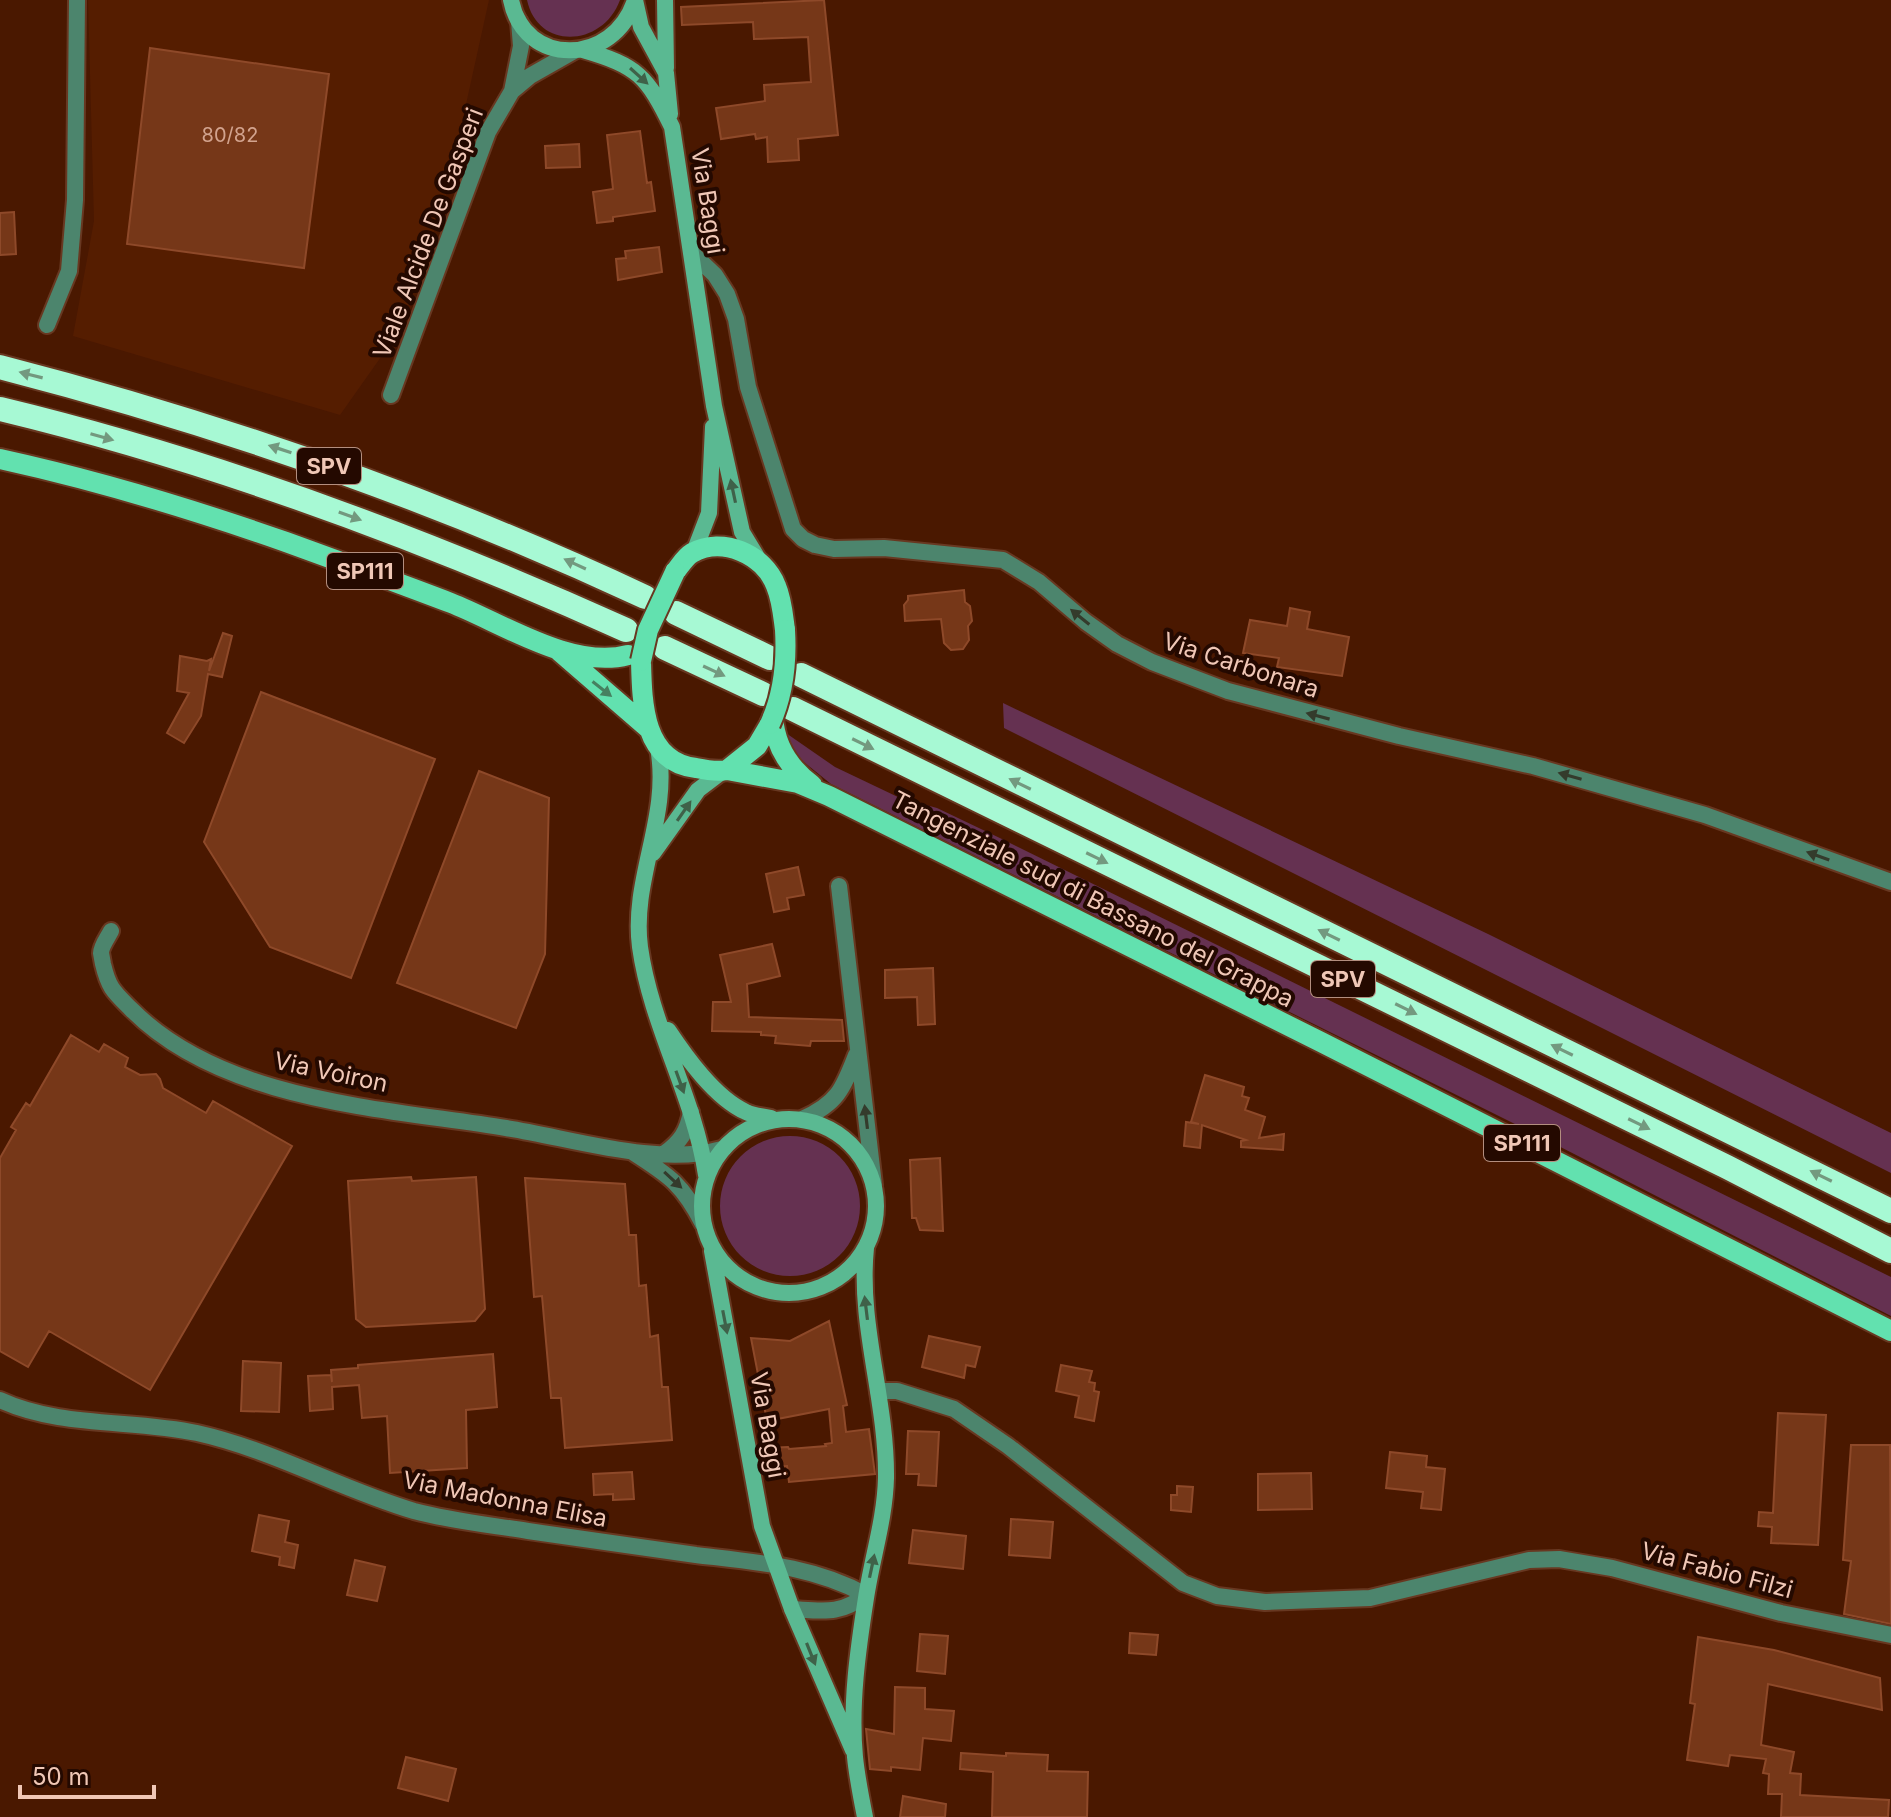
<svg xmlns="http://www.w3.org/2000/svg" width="1891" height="1817" font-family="Inter,sans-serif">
  <rect width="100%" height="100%" fill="#4a1800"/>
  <!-- built -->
  <path fill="#551d00" d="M88 0H489L446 195 400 330 340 415 73 336 94 221Z"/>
  <!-- green -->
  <path fill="#653151" d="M527 0H620C603 47 538 51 527 0Z
    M1003 703 1488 934 1891 1133V1173L1004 728Z
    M783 731 835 767 900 798 937 808 1004 840 1891 1277V1316L1537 1135 831 784 789 750Z
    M720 1206a70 70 0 1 1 140 0a70 70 0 1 1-140 0Z"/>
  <!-- building -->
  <path fill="#763718" stroke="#8e4929" stroke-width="2" d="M824 0 838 135 798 139 799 160 768 162 767 137 756 139 755 134 721 139 716 108 765 101 764 85 811 82 808 37 754 39 753 22 682 25 681 7Z
    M150 48 329 74 304 268 127 244Z
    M640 131 647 183 651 182 655 211 613 217V221L597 223 593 192 613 189 607 135Z
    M579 144 580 167 546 168 545 146Z
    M14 212 16 254 0 255V213Z
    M659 247 662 272 618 280 616 259 626 258 625 251Z
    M964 590 965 602 970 606 972 621 968 626 969 640 963 649 951 650 944 643 941 619 905 621 904 605 908 600V596Z
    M1290 608 1310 612 1307 629 1349 637 1342 676 1277 667 1279 658 1243 653 1250 620 1287 626Z
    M223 633 232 636 222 677 208 674 201 716 184 743 167 733 189 693 177 691 180 656 207 661 211 659 209 671Z
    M261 692 435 759 351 978 270 947 204 842Z
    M479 771 549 798 545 954 516 1028 397 983Z
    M798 867 804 895 787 898 789 909 774 912 766 874Z
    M772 944 780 976 747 984 749 1017 842 1020 844 1041H811L810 1046 775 1043 776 1036 761 1035V1032L712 1031 713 1002H731L720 955Z
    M933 968 935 1024 918 1025 917 997 885 998V970Z
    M71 1035 99 1052 104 1044 128 1058 125 1067 140 1075 156 1074 160 1079 163 1088 206 1113 213 1101 292 1146 150 1390 49 1331 28 1367 0 1351V1158L16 1130 11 1127 26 1103 30 1106Z
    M1205 1075 1244 1087 1242 1096 1249 1098 1245 1110 1265 1117 1259 1138 1284 1134 1283 1150 1241 1147V1141L1246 1140 1202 1125 1200 1148 1184 1146 1186 1122 1199 1124 1191 1122Z
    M940 1158 943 1231 920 1230 916 1218H912L910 1160Z
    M411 1177 412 1181 476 1177 485 1309 475 1321 366 1327 356 1319 348 1181Z
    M525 1178 625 1184 629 1235H636L639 1286 646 1285 650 1337 658 1335 662 1387H668L672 1440 565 1448 561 1398H551L542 1296 534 1297Z
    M829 1321 847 1405 843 1406 846 1432 869 1429 875 1474 789 1482 787 1466 768 1467 766 1448 788 1447 789 1449 826 1446 825 1444 832 1443 829 1409 767 1421 751 1338 790 1341Z
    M929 1336 980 1347 975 1367 966 1365 964 1378 922 1367Z
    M493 1354 497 1407 466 1410 467 1468 390 1473 387 1416 362 1418 359 1385 332 1387 333 1409 310 1411 308 1376 331 1375 332 1382 331 1370 358 1368V1365Z
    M243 1361 281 1363 279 1412 241 1411Z
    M1061 1365 1092 1371 1089 1382 1095 1383 1094 1391 1099 1392 1094 1421 1075 1417 1079 1396 1056 1391Z
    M1778 1413 1826 1415 1818 1545 1771 1543 1772 1527 1758 1526 1759 1512 1773 1513Z
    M908 1431 939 1432 936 1486 918 1485 919 1474H906Z
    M1851 1445H1890L1891 1624 1844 1614 1851 1561 1843 1560Z
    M1390 1452 1427 1456 1426 1467 1445 1469 1441 1510 1421 1508 1423 1492 1386 1488Z
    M632 1472 634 1499 613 1500V1494L594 1495 593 1474Z
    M1311 1473 1312 1509 1258 1510V1474Z
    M1177 1486 1193 1487 1191 1512 1171 1510V1495H1177Z
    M259 1515 289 1521 285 1542 298 1545 294 1568 279 1565 280 1557 252 1551Z
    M1011 1519 1053 1522 1050 1558 1009 1555Z
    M913 1530 966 1536 963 1569 909 1563Z
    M355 1560 385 1567 377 1601 347 1595Z
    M1130 1633 1158 1635 1156 1655 1129 1653Z
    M920 1634 948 1636 945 1674 917 1671Z
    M1698 1637 1774 1650 1880 1678 1882 1710 1768 1684 1761 1745 1794 1752 1790 1773 1801 1774 1800 1795 1889 1800 1888 1817H1781L1782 1794H1768L1769 1774 1763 1773 1766 1759 1730 1755 1728 1766 1687 1760 1695 1704 1690 1703Z
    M895 1687 925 1688V1709L954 1711 951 1741 923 1738 920 1770 891 1767V1771L870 1769 866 1729 894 1734Z
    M961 1753 1006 1756V1753L1048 1755 1047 1771 1088 1772 1087 1817H992L993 1772 960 1769Z
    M406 1757 456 1769 448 1801 398 1788Z
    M903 1796 946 1804 945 1817H900Z"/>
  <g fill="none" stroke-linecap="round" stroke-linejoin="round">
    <defs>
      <path id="street" d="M512 91 530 76 574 51
        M693 254 715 275 727 294 736 319 748 387 793 529 803 539 815 545 834 549 884 548 1003 560 1039 582 1086 622 1117 644 1152 662 1228 691 1399 736 1533 766 1705 815 1891 882
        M47 325 69 271 75 200 77 0
        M391 395 488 132 512 91 521 46 519 21
        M839 886 874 1185
        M111 931C108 937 101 946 101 953 101 953 103 964 103 964 109 989 114 992 131 1009 223 1102 384 1108 506 1128 571 1138 658 1167 722 1149
        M802 1119C837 1104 843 1089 856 1055
        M634 1153C670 1176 683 1185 703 1224
        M665 1153C681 1141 687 1132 691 1112
        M878 1391H897L954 1409 1008 1446 1183 1583 1217 1596 1265 1602 1370 1598 1529 1560 1559 1559 1612 1568 1781 1613 1891 1635
        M0 1400C60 1428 133 1419 197 1433 273 1450 340 1489 414 1511 451 1521 491 1525 528 1531 584 1539 640 1547 696 1555 755 1562 814 1566 866 1595 840 1615 824 1611 792 1609"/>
      <path id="secondary" d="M511 0C524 68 614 66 635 0
        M635 0 641 27 666 73 670 114
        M665 0 666 68
        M583 50C638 66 647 76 672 127L714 406 742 532 760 562
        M694 552 709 513 713 427
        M658 748C671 816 631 879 640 947 651 1026 694 1096 706 1175
        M653 853 698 790 723 771
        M668 1030C686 1057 715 1098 746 1112 753 1116 763 1116 771 1118
        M702 1206a87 87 0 1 1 174 0a87 87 0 1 1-174 0Z
        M712 1251 762 1526 792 1609 853 1750
        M865 1817C861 1797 857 1777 855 1757 850 1705 858 1649 866 1598 872 1558 885 1519 886 1478 887 1400 858 1325 866 1248"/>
      <path id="primary" d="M0 459C96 480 192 509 286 542 341 562 396 582 451 603 502 623 572 670 628 655
        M675 572C680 566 685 557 692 553 722 536 764 554 776 586 782 600 783 615 785 630
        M559 651 649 729
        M641 661C642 703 643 762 696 768 706 770 717 772 727 770L757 746 770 724
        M773 717C775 746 789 768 812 785
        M727 770 798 783 829 796 1321 1042 1891 1331"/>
      <path id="highway" d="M0 367C225 425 435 499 645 597
        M0 409C216 461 424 539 626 630
        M676 613 770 658
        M665 648 763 694
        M801 675 1891 1211
        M793 709 1727 1167 1891 1251"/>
    </defs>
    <!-- street casing -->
    <use href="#street" stroke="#683821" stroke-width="20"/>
    <!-- secondary casing -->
    <use href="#secondary" stroke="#683821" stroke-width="20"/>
    <!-- primary casing -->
    <use href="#primary" stroke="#683821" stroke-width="24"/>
    <!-- highway casing -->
    <use href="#highway" stroke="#683821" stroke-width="28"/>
    <!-- street -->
    <use href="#street" stroke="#4c856d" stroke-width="16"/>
    <!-- secondary -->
    <use href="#secondary" stroke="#5ab992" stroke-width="16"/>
    <!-- primary -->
    <use href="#primary" stroke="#62e1af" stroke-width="20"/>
    <!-- highway -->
    <use href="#highway" stroke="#a7f9d4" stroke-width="24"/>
    <defs>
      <path id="primary-bridge" d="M641 661 648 630 675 572
        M770 724C784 693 787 663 785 630"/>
    </defs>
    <!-- primary-bridge casing -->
    <use href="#primary-bridge" stroke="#683821" stroke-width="24" stroke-linecap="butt"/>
    <!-- primary-bridge -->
    <use href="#primary-bridge" stroke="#62e1af" stroke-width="20"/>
  </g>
  <!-- one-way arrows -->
  <defs><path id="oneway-solid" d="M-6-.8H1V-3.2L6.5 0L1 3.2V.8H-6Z" transform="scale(2)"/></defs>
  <g fill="#3f6149">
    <use href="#oneway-solid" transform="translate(639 76) rotate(42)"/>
    <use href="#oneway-solid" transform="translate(733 491) rotate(-102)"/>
    <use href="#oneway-solid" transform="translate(684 811) rotate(-55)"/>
    <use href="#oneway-solid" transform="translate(680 1082) rotate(70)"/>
    <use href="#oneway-solid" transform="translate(866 1308) rotate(-97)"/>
    <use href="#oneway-solid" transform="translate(725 1322) rotate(79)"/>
    <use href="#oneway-solid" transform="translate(872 1566) rotate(-78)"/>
    <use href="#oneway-solid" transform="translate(811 1654) rotate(68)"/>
  </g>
  <g fill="#73997f">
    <use href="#oneway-solid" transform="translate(31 375) rotate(-166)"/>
    <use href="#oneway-solid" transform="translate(102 437) rotate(16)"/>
    <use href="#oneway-solid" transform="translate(280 449) rotate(-162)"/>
    <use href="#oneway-solid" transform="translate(350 516) rotate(20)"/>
    <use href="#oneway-solid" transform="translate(575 564) rotate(-155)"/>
    <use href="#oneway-solid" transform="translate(714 671) rotate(25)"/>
    <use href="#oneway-solid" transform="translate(863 744) rotate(26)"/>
    <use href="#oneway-solid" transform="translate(1020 784) rotate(-154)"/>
    <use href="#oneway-solid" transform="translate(1097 858) rotate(26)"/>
    <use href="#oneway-solid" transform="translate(1329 935) rotate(-154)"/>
    <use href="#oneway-solid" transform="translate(1406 1009) rotate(26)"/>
    <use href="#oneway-solid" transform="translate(1562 1050) rotate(-154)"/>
    <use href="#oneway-solid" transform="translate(1639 1124) rotate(26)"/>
    <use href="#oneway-solid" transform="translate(1821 1176) rotate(-154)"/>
  </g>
  <g fill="#343b2c">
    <use href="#oneway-solid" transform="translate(1080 617) rotate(-141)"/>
    <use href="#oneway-solid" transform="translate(1318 716) rotate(-165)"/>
    <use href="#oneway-solid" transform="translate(1570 776) rotate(-164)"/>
    <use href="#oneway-solid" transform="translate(1818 856) rotate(-160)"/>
    <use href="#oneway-solid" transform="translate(866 1117) rotate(-97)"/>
    <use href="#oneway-solid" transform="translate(673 1180) rotate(43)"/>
  </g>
  <use fill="#468060" href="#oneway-solid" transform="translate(602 689) rotate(38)"/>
  <g text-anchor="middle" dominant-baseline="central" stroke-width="8" stroke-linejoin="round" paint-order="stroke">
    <!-- number labels -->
    <g font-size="20" fill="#d2a38e">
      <text x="230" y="135">80/82</text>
    </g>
    <!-- shield labels -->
    <g fill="#240900" stroke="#b38e7f" stroke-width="2">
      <rect x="297" y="448" width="64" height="36" rx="6"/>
      <rect x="327" y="553" width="76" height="36" rx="6"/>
      <rect x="1311" y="961" width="64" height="36" rx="6"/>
      <rect x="1484" y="1125" width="76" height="36" rx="6"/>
    </g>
    <g font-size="22" font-weight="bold" fill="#f0c7b6">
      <text x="329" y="466">SPV</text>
      <text x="365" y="571">SP111</text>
      <text x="1343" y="979">SPV</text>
      <text x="1522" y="1143">SP111</text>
    </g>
    <!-- street labels -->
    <g font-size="24" fill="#f0c7b6" stroke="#240900">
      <text transform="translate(708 201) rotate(81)">Via Baggi</text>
      <text transform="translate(428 233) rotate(-69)">Viale Alcide De Gasperi</text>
      <text transform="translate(1241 665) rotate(18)">Via Carbonara</text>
      <text transform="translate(1093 899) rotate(27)">Tangenziale sud di Bassano del Grappa</text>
      <text transform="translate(331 1072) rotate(12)">Via Voiron</text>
      <text transform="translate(768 1425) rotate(80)">Via Baggi</text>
      <text transform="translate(505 1499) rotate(11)">Via Madonna Elisa</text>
      <text transform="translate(1717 1570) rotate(15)">Via Fabio Filzi</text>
    </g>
  </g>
  <!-- scale -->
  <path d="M20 1785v12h134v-12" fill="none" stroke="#f0c7b6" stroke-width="4"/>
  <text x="32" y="1785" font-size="24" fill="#f0c7b6" stroke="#240900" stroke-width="6" paint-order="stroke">50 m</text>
</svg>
